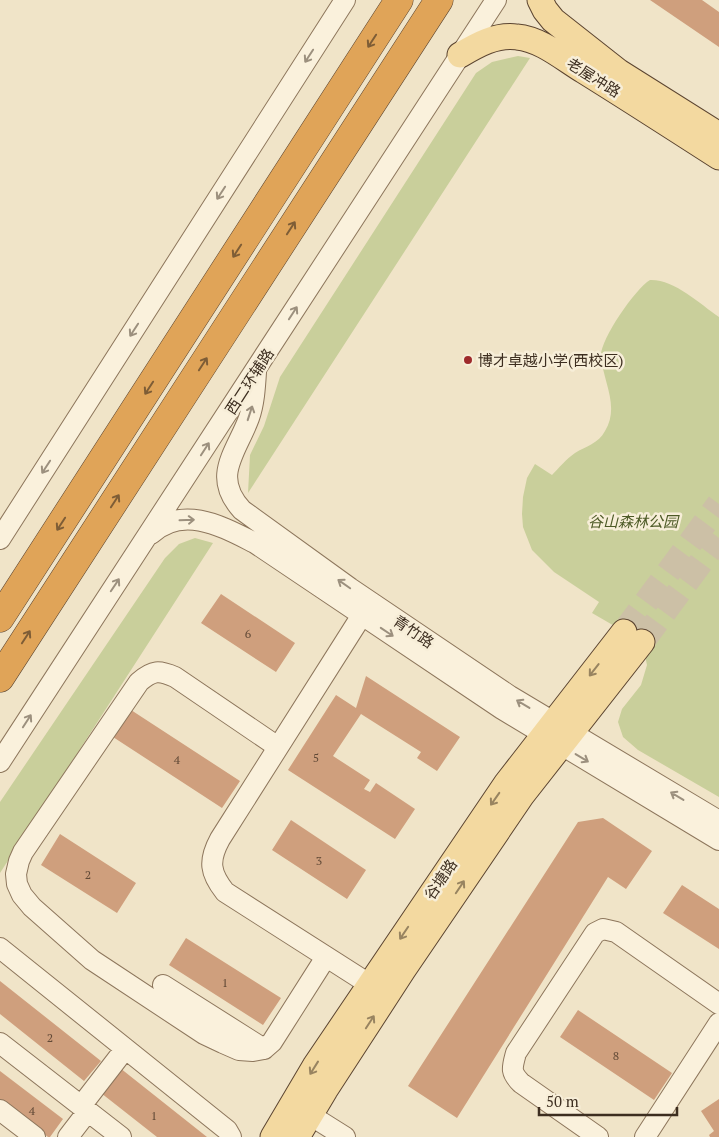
<svg xmlns="http://www.w3.org/2000/svg" width="719" height="1137" font-family="'PT Serif','Noto Sans SC',serif">
  <rect width="100%" height="100%" fill="#f0e4c8"/>
  <!-- green -->
  <path fill="#c9cf9b" d="M518 56 530 58 248 493 250 455 264 426 280 377 476 73 492 62Z
    M650 280C674 279 700 304 719 317V797L638 750 623 737 618 722 622 709 641 685 647 665 642 642 592 613 599 602 554 572 532 550 523 527 522 514 523 497 527 478 535 464 552 475C559 468 566 459 575 453 586 446 598 444 605 431 620 406 603 382 601 356 600 340 635 289 650 280Z
    M195 538 213 543 0 873V802L165 558 179 544Z"/>
  <!-- building -->
  <path fill="#cf9f7d" d="M650 0H702L719 12V47Z
    M221 594 295 643 276 672 201 623Z
    M366 676 460 737 437 771 417 758 421 752 361 714 333 756 370 780 364 789 370 792 376 783 415 809 395 839 288 770 336 695 356 708Z
    M131 710 240 781 222 808 113 737Z
    M603 818 652 851 626 889 608 877 457 1118 408 1086 578 822Z
    M291 820 366 870 347 899 272 850Z
    M60 834 136 883 117 913 41 865Z
    M682 885 719 909V949L663 913Z
    M186 938 281 998 263 1025 169 965Z
    M0 981 101 1061 84 1081 0 1014Z
    M578 1010 672 1073 654 1100 560 1037Z
    M120 1068 207 1137H157L101 1093Z
    M0 1071 63 1119 50 1137H48L0 1100Z
    M719 1099V1137H710L709 1135 714 1131 701 1111Z"/>
  <g fill="none" stroke-linecap="round" stroke-linejoin="round">
    <!-- major-tunnel -->
    <path stroke="#ccc0a6" stroke-width="25" stroke-dasharray="25 12" stroke-linecap="butt" d="M624 632 719 504
      M642 642 719 538"/>
    <defs>
      <path id="minor" d="M256 372C255 388 254 404 249 418 236 453 211 476 242 510L350 588 510 696 719 821
        M151 534C183 504 223 527 255 543L502 709 719 840
        M0 539 345 0
        M369 604 220 839C208 861 210 873 225 892L369 984
        M278 747 175 677C159 670 153 670 139 682L23 852 19 861 16 874 17 884 22 895 32 907 92 960 204 1034 223 1043 239 1050 253 1051 264 1049 272 1042 326 957
        M0 762 496 0
        M0 948 227 1130 231 1137
        M163 985 264 1049
        M0 1043 121 1137
        M81 1106 125 1049
        M0 1110 35 1137
        M310 1115 345 1137
        M68 1137 88 1111
        M598 1137 521 1083C510 1072 512 1068 516 1053L595 933 603 929 616 932 719 1004
        M645 1137 719 1023"/>
      <path id="major" d="M540 0 545 10 553 20 619 72 719 135
        M460 55C477 45 496 34 517 37 541 39 564 59 584 71 629 99 674 128 719 157
        M273 1137 315 1066 506 784 624 632
        M297 1137 325 1090 403 970 522 795 642 642"/>
      <path id="highway" d="M0 618 399 0
        M0 678 439 0"/>
    </defs>
    <!-- minor casing -->
    <use href="#minor" stroke="#8d765c" stroke-width="22"/>
    <!-- major casing -->
    <use href="#major" stroke="#5b4430" stroke-width="27"/>
    <!-- highway casing -->
    <use href="#highway" stroke="#5b4430" stroke-width="29"/>
    <!-- minor -->
    <use href="#minor" stroke="#faf1dc" stroke-width="20"/>
    <!-- major -->
    <use href="#major" stroke="#f3d9a0" stroke-width="25"/>
    <!-- highway -->
    <use href="#highway" stroke="#e0a458" stroke-width="28"/>
  </g>
  <!-- one-way arrows -->
  <defs><path id="oneway-shaft" d="M-6 0H5M1.5-3L5.5 0L1.5 3" fill="none" stroke-width="1.6" stroke-linecap="round" stroke-linejoin="round" transform="scale(1.25)"/></defs>
  <g stroke="#7e5d36">
    <use href="#oneway-shaft" transform="translate(372 41) rotate(123)"/>
    <use href="#oneway-shaft" transform="translate(291 228) rotate(-57)"/>
    <use href="#oneway-shaft" transform="translate(237 251) rotate(123)"/>
    <use href="#oneway-shaft" transform="translate(203 364) rotate(-57)"/>
    <use href="#oneway-shaft" transform="translate(149 388) rotate(123)"/>
    <use href="#oneway-shaft" transform="translate(115 501) rotate(-57)"/>
    <use href="#oneway-shaft" transform="translate(61 524) rotate(123)"/>
    <use href="#oneway-shaft" transform="translate(26 637) rotate(-57)"/>
  </g>
  <g stroke="#9c907e">
    <use href="#oneway-shaft" transform="translate(309 56) rotate(123)"/>
    <use href="#oneway-shaft" transform="translate(221 193) rotate(123)"/>
    <use href="#oneway-shaft" transform="translate(293 313) rotate(-57)"/>
    <use href="#oneway-shaft" transform="translate(134 330) rotate(123)"/>
    <use href="#oneway-shaft" transform="translate(250 413) rotate(-72)"/>
    <use href="#oneway-shaft" transform="translate(205 449) rotate(-57)"/>
    <use href="#oneway-shaft" transform="translate(46 467) rotate(123)"/>
    <use href="#oneway-shaft" transform="translate(187 520) rotate(-2)"/>
    <use href="#oneway-shaft" transform="translate(344 584) rotate(-145)"/>
    <use href="#oneway-shaft" transform="translate(115 585) rotate(-56)"/>
    <use href="#oneway-shaft" transform="translate(387 632) rotate(34)"/>
    <use href="#oneway-shaft" transform="translate(523 704) rotate(-149)"/>
    <use href="#oneway-shaft" transform="translate(27 721) rotate(-57)"/>
    <use href="#oneway-shaft" transform="translate(582 758) rotate(31)"/>
    <use href="#oneway-shaft" transform="translate(677 796) rotate(-149)"/>
  </g>
  <g stroke="#988460">
    <use href="#oneway-shaft" transform="translate(594 670) rotate(128)"/>
    <use href="#oneway-shaft" transform="translate(495 799) rotate(125)"/>
    <use href="#oneway-shaft" transform="translate(460 887) rotate(-56)"/>
    <use href="#oneway-shaft" transform="translate(404 933) rotate(124)"/>
    <use href="#oneway-shaft" transform="translate(370 1022) rotate(-57)"/>
    <use href="#oneway-shaft" transform="translate(314 1068) rotate(122)"/>
  </g>
  <!-- markers -->
  <circle fill="#9e2a2b" stroke="#f7eed8" stroke-width="2" cx="468" cy="360" r="5"/>
  <g text-anchor="middle" dominant-baseline="central" stroke-width="5" stroke-linejoin="round" paint-order="stroke">
    <!-- number labels -->
    <g font-size="12" fill="#624a37">
      <text x="248" y="633">6</text>
      <text x="316" y="757">5</text>
      <text x="177" y="759">4</text>
      <text x="319" y="860">3</text>
      <text x="88" y="874">2</text>
      <text x="225" y="982">1</text>
      <text x="50" y="1037">2</text>
      <text x="616" y="1055">8</text>
      <text x="32" y="1110">4</text>
      <text x="154" y="1115">1</text>
    </g>
    <!-- street labels -->
    <g font-size="15" fill="#3d2e20" stroke="#f7eed8">
      <text transform="translate(594 77) rotate(32)">老屋冲路</text>
      <text transform="translate(249 381) rotate(-57)">西二环辅路</text>
      <text transform="translate(414 631) rotate(34)">青竹路</text>
      <text transform="translate(440 879) rotate(-56)">谷塘路</text>
    </g>
    <!-- poi labels -->
    <g font-size="15" fill="#3d2e20" stroke="#f7eed8" text-anchor="start">
      <text x="478" y="360">博才卓越小学(西校区)</text>
    </g>
    <!-- park labels -->
    <g font-size="15" font-style="italic" fill="#4d5a26" stroke="#f7eed8">
      <text x="633" y="521">谷山森林公园</text>
    </g>
  </g>
  <!-- scale -->
  <path d="M539 1107v8h138v-8" fill="none" stroke="#3d2e20" stroke-width="2.5"/>
  <text x="546" y="1107" font-size="15" fill="#3d2e20" stroke="#f7eed8" stroke-width="4" paint-order="stroke">50 m</text>
</svg>
